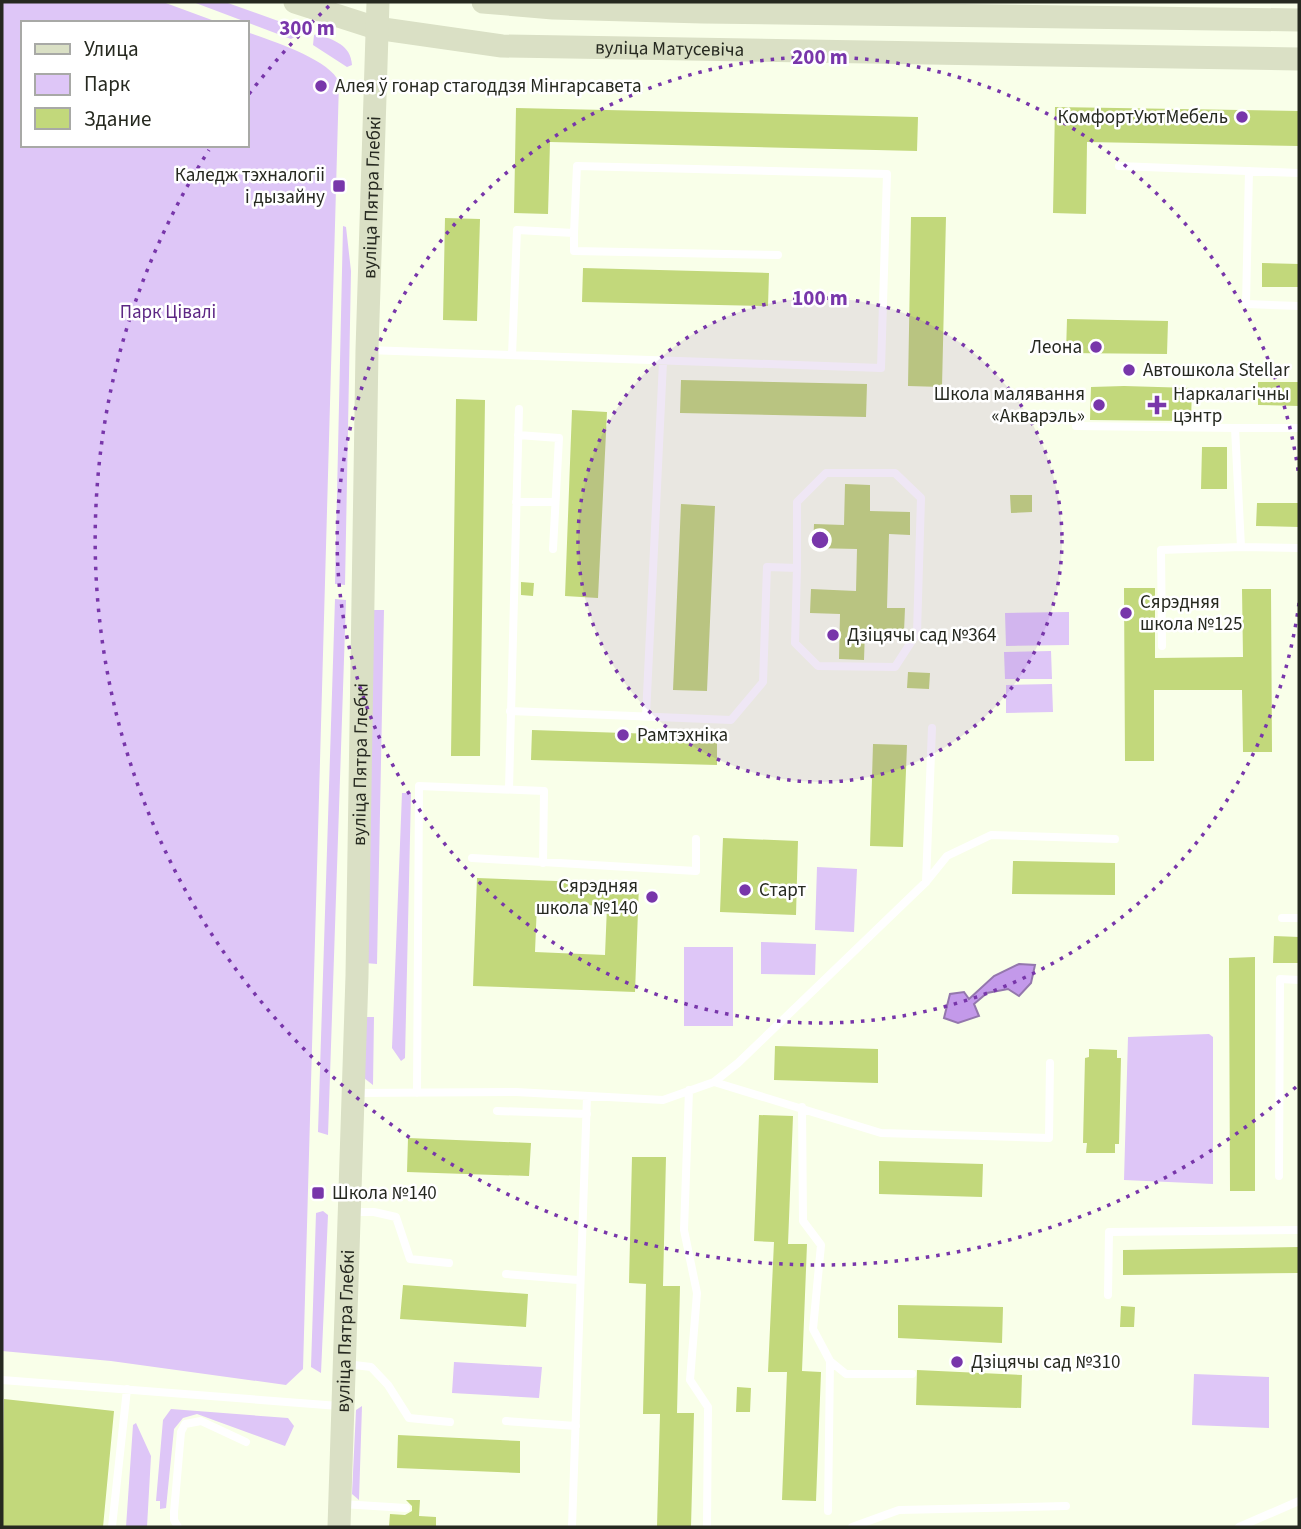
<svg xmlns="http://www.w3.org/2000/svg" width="1301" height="1529" font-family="'Source Sans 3',sans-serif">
  <rect width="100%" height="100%" fill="#f9ffe9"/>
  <!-- green -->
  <path fill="#dec6f7" d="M2 2H163L220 23H23V145H247V32C269 40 330 59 339 82L303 1369 286 1385 111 1361 2 1351Z
    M193 2H225L295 27 298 35 291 39Z
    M317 34C334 40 351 45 352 65L347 67 313 45 314 35Z
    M343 226 346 227 351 271 345 585 335 584Z
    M335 599 346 600 328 1135 318 1132Z
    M372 610H384L377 964 365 963Z
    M1069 612V645L1006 646 1005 613Z
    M1051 651 1052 679H1005L1004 652Z
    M1052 684 1053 712 1006 713V685Z
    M402 793H411L405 1058 401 1061 392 1048Z
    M817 867 857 869 854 932 815 930Z
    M761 942 816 944 815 975 761 974Z
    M684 947H733V1026H684Z
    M361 1017H374L373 1085 364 1078Z
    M1209 1034 1213 1037V1184L1124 1180 1128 1037Z
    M323 1211 328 1215 321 1373 311 1367 316 1213Z
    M454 1362 542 1367 539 1398 452 1393Z
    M1194 1374 1269 1377V1428L1192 1425Z
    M362 1406 359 1500 352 1494 356 1410Z
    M171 1409 288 1418 294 1426 285 1446 197 1414 183 1418 174 1429 166 1508 160 1509V1501H156L163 1420Z
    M136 1423 151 1456 147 1527H126L133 1425Z"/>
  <!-- water -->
  <path fill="#c399ea" stroke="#9477ad" stroke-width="2" d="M1019 964 1035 965 1031 983 1019 996 1008 989 987 993 974 1004 979 1016 958 1023 944 1018 950 994 964 992 969 999 994 976Z"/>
  <!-- building -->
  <path fill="#c2d87b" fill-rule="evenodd" d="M1055 107 1299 111V146L1087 142 1086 214 1053 213Z
    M516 108 918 117 917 151 550 142 548 214 514 213Z
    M911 217H946L942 387 908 386Z
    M445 218 480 219 477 321 443 320Z
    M1262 263 1299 264V287H1262Z
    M583 268 769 273 768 306 582 302Z
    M1067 319 1168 321 1167 354 1066 353Z
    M681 380 867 384 866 417 680 413Z
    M1258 382H1299V406L1258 405Z
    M1124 386 1192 388 1191 421 1090 420 1091 387Z
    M456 399 485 400 480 756H451Z
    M572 410 607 412 598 598 565 596Z
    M1202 447H1227V489H1201Z
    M845 484 870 485V511L910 512V535L889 534 887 608H905L904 632 865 630 864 660 839 659 840 614 810 613 811 589 856 591 857 549 813 548 814 524 844 525Z
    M1010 495H1032V512L1011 513Z
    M1257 503H1299V527L1256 526Z
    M681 504 715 506 707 691 673 690Z
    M521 582 534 583 533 596 521 595Z
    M1124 588H1155V658L1243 657 1242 589H1271L1272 752H1243L1242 690H1154V761H1125Z
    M908 672 930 673 929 689 907 688Z
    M532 730 717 736V765L531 760Z
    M873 744 907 745 903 847 870 846Z
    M723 838 798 841 796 915 720 912Z
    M1013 861 1115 863V895L1012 894Z
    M477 878 639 884 635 992 473 986ZM537 903 607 906 605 955 535 952Z
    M1274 936 1299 937V963H1273Z
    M1255 957V1191H1230L1229 958Z
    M775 1046 878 1049V1083L774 1080Z
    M1089 1049 1117 1050V1058H1121L1119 1144H1115V1153H1086L1087 1143H1083L1085 1058 1089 1057Z
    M759 1115 793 1116 788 1244H807L802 1371 821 1372 816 1501 782 1500 787 1372H768L774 1242 754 1241Z
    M408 1138 531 1143 529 1176 407 1172Z
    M632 1157H666L663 1286H680L677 1413H694L691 1527H657L660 1414H643L646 1284 629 1283Z
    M879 1161 983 1164 982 1197 879 1194Z
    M1299 1247V1273L1123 1275V1250Z
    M403 1285 528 1294 526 1327 400 1319Z
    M898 1305 1003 1307 1002 1343 898 1338Z
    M1121 1306 1135 1307 1134 1327H1120Z
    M917 1370 1022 1375 1021 1408 916 1405Z
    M737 1387 751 1388 750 1412H736Z
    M4 1399 114 1411 103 1527H2Z
    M398 1435 520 1441V1473L397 1468Z
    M406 1500H420L419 1516 436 1517V1527H389L390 1514 405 1515 412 1511V1506Z"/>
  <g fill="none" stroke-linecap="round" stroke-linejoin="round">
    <!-- service -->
    <path stroke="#fff" stroke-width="8" d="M1119 166 1299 173
      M1249 171 1246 304 1299 306
      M367 350 881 368 887 174 577 166 574 233
      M512 355 517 230 574 233V251L778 255
      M1076 426 1235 428
      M1299 428H1235L1241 547 1299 548
      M518 435 559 438 553 549
      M516 502H555
      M1162 646 1161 550 1241 547
      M510 711 731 720 763 682 767 567 797 568V502L826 473H895L921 498 917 633 895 667 818 666 795 643 797 568
      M646 716 663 362
      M509 789 519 409
      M472 858 696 871V839
      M926 882 932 728
      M1282 918H1299
      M714 1082 881 1133 1049 1138 1050 1063
      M689 1090 684 1230 697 1293 690 1380 708 1407 707 1527
      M356 1093 516 1092 663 1100 714 1082 738 1063 926 882 947 856 991 835 1115 839
      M417 1093 419 786 544 791 543 863
      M802 1107 803 1221 821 1245 813 1329 830 1361 828 1511
      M497 1111 587 1114
      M1279 1176 1280 979 1299 980
      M351 1212H374L396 1217 410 1259 449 1263
      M506 1274 578 1280
      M1108 1295 1109 1232 1299 1230
      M830 1361 846 1374H912
      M346 1364 371 1367 388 1385 409 1418 450 1422
      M2 1380 339 1406
      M506 1421 576 1426
      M342 1504 406 1508
      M112 1527 127 1389
      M178 1527 174 1520V1512L181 1432 185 1424 201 1421 246 1442
      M572 1527 587 1097
      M852 1527 899 1510 1066 1506
      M1239 1527 1299 1501"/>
    <!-- secondary -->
    <g stroke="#dae0c5" stroke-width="23">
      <path id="s1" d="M295 2 376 28 502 46 1299 59"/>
      <path d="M483 2 553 8 703 12 1299 20"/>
      <path id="s2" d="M339 1527 357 976 367 350 378 2"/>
    </g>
  </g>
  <!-- distance rings -->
  <circle cx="820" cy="540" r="242" fill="#7836aa" fill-opacity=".12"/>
  <g fill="none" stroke="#7836aa" stroke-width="3.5" stroke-dasharray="3.5 7">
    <circle cx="820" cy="540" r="242"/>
    <path d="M1299 603A483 483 0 1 1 1299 477"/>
    <path d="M1296 1087A725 725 0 0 1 209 150M249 94A725 725 0 0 1 330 5"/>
  </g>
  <!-- markers -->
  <g fill="#7836aa" stroke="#fff" stroke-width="2.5">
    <circle cx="321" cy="86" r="7"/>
    <circle cx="1242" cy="117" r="7"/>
    <rect x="332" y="179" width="14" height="14" rx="3.5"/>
    <circle cx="1096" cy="347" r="7"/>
    <circle cx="1129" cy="370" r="7"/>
    <circle cx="1099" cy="405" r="7"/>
    <path d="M1153.5 394.5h7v7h7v7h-7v7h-7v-7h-7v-7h7z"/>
    <circle cx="1126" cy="613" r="7"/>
    <circle cx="833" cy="635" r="7"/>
    <circle cx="623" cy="735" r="7"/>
    <circle cx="745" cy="890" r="7"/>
    <circle cx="652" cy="897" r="7"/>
    <rect x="311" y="1186" width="14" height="14" rx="3.5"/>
    <circle cx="957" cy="1362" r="7"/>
  </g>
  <g text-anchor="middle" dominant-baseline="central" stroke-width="5" stroke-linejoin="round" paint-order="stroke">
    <!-- street labels -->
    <g font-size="19" fill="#262920" stroke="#fff">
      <text stroke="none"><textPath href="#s1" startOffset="380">вуліца Матусевіча</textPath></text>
      <text stroke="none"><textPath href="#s2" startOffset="1330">вуліца Пятра Глебкі</textPath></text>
      <text stroke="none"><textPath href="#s2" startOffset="763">вуліца Пятра Глебкі</textPath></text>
      <text stroke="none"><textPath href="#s2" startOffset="196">вуліца Пятра Глебкі</textPath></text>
    </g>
    <!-- poi labels -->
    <g font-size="19" fill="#262920" stroke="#fff" text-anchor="start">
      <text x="335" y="86">Алея ў гонар стагоддзя Мінгарсавета</text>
      <text x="1228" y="117" text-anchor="end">КомфортУютМебель</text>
      <text x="325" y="175" text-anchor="end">Каледж тэхналогіі<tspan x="325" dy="22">і дызайну</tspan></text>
      <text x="1082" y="347" text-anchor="end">Леона</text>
      <text x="1143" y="370">Автошкола Stellar</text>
      <text x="1085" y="394" text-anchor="end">Школа малявання<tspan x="1085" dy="22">«Акварэль»</tspan></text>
      <text x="1173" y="394">Наркалагічны<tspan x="1173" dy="22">цэнтр</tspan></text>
      <text x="1140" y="602">Сярэдняя<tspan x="1140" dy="22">школа №125</tspan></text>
      <text x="847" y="635">Дзіцячы сад №364</text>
      <text x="637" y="735">Рамтэхніка</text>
      <text x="638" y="886" text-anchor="end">Сярэдняя<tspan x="638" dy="22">школа №140</tspan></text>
      <text x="759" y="890">Старт</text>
      <text x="332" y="1193">Школа №140</text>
      <text x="971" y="1362">Дзіцячы сад №310</text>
    </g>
    <!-- park labels -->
    <g font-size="19" fill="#5d2784" stroke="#fff">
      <text x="168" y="312">Парк Цівалі</text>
    </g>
  </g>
  <circle cx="820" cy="540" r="10" fill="#7836aa" stroke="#fff" stroke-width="3.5"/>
  <g font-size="21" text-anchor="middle" font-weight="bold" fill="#7836aa" stroke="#fff" stroke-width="5" stroke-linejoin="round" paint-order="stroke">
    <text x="307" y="35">300 m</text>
    <text x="820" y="64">200 m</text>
    <text x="820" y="305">100 m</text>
  </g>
  <!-- border -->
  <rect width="1301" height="1529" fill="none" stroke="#262920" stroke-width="7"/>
  <!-- legend -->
  <rect x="21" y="21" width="228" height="126" fill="#ffffff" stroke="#a8a9a6" stroke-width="2"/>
  <rect x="35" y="44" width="35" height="10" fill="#dae0c5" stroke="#a8a9a6" stroke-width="2"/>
  <text x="84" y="56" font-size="21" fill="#262920">Улица</text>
  <rect x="35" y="74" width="35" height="21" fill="#dec6f7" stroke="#a8a9a6" stroke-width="2"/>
  <text x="84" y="91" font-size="21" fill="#262920">Парк</text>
  <rect x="35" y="108" width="35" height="21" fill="#c2d87b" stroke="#a8a9a6" stroke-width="2"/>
  <text x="84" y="126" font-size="21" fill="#262920">Здание</text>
</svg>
